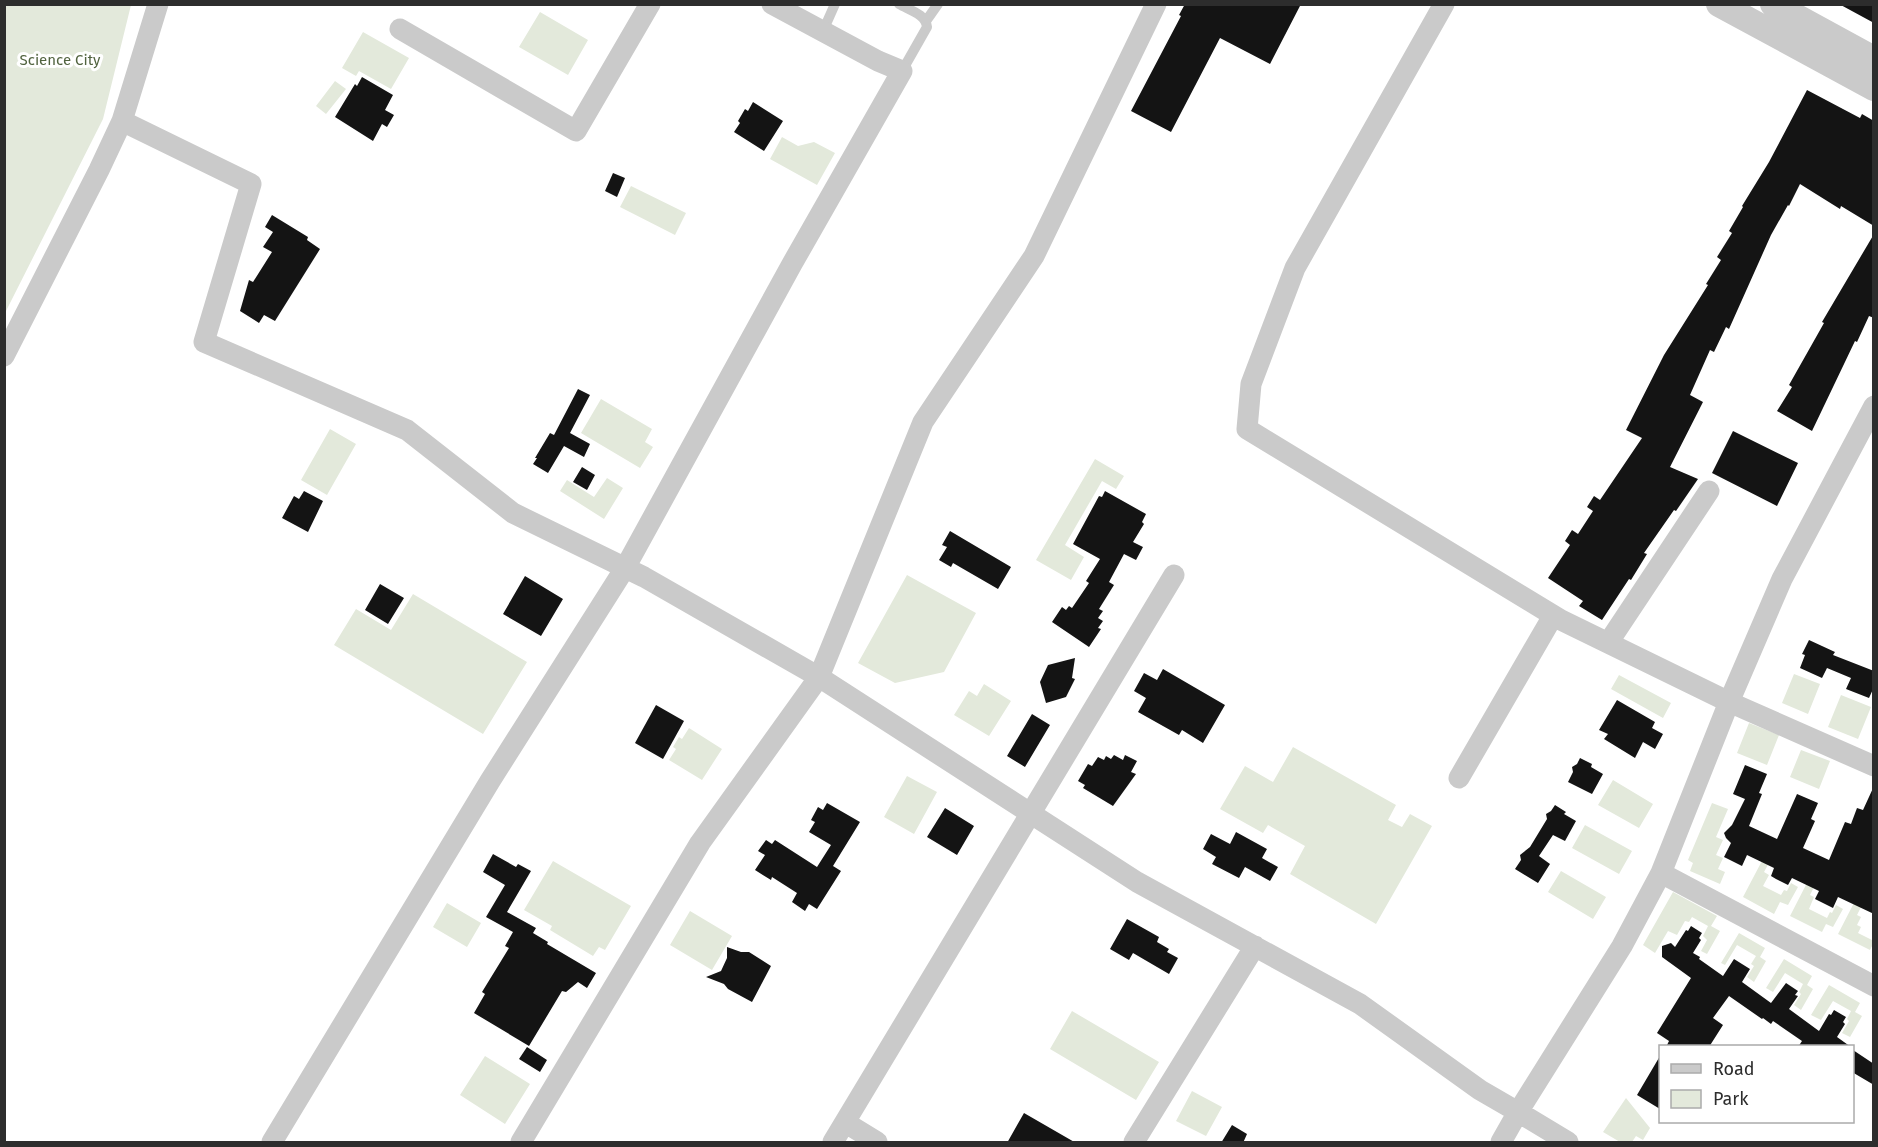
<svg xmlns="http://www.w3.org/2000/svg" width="1878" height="1147" font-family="'Fira Sans',sans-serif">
  <rect width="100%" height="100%" fill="#fff"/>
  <!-- green -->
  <path fill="#e3e9db" d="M5 4 131 5 103 119 5 313Z
    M540 12 588 40 568 75 519 47Z
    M363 32 409 58 391 89 359 71 356 76 342 68Z
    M335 81 346 89 326 114 316 106Z
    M782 137 798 146 814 142 835 153 817 185 770 159Z
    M631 186 686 213 675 235 620 207Z
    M601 399 652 429 645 442 653 447 640 468 581 433Z
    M330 429 356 444 327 495 301 480Z
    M1095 459 1124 476 1116 489 1102 481 1065 545 1084 557 1071 580 1036 560Z
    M607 478 623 488 604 519 560 491 567 480 594 497Z
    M907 575 976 613 944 672 895 683 858 663Z
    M413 594 527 662 483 734 334 645 356 609 391 630Z
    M1794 674 1820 684 1808 714 1782 703Z
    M1619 675 1671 703 1663 718 1611 689Z
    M984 684 1011 701 989 736 954 715 969 691 977 696Z
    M1841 695 1871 707 1858 739 1828 727Z
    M1749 723 1779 735 1767 765 1737 753Z
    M689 728 722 749 702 780 669 760 676 749 673 747 679 737 682 739Z
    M1293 747 1396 805 1388 820 1402 827 1410 814 1432 826 1376 924 1290 874 1305 846 1268 825 1263 833 1220 809 1245 766 1273 782Z
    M1801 750 1830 761 1819 789 1790 777Z
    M907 776 937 792 914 834 884 817Z
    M1613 780 1653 804 1639 828 1598 805Z
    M1712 803 1728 809 1716 837 1723 840 1716 855 1723 858 1718 869 1725 872 1720 884 1690 871 1693 863 1688 860Z
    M1585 825 1632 851 1619 874 1572 848Z
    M1764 857 1770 861 1764 872 1769 875 1763 886 1781 895 1784 890 1787 891 1791 883 1798 887 1788 905 1780 902 1774 914 1743 897Z
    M553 861 631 906 605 950 599 947 593 956 550 930 552 926 524 910Z
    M1561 871 1606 897 1593 919 1548 892Z
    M1809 879 1816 883 1810 895 1814 897 1809 909 1827 918 1830 912 1832 913 1836 905 1843 909 1833 927 1826 924 1822 932 1790 916Z
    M1673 892 1717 916 1711 926 1720 931 1707 954 1701 951 1707 940 1703 936 1708 926 1692 917 1689 922 1685 921 1677 935 1668 931 1655 953 1643 945Z
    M1856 899 1863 903 1857 915 1861 917 1857 925 1861 927 1858 933 1872 940 1873 937V944L1870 950 1838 934Z
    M447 903 481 923 467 947 433 927Z
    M690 911 732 936 712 970 670 945Z
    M1739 933 1765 948 1760 957 1766 961 1754 982 1747 977 1754 966 1751 964 1756 956 1737 945 1725 965 1721 963Z
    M1784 959 1812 976 1807 985 1813 989 1801 1010 1794 1005 1801 994 1799 992 1803 984 1785 973 1773 992 1766 988Z
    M1829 985 1860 1003 1855 1012 1862 1016 1850 1037 1842 1033 1849 1021 1847 1019 1851 1011 1833 1001 1821 1020 1811 1015Z
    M1072 1011 1159 1062 1136 1100 1050 1049Z
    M485 1056 530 1084 505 1124 460 1095Z
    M1192 1091 1222 1107 1206 1136 1176 1121Z
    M1626 1098 1650 1128 1643 1140 1636 1136 1632 1142H1620L1603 1132Z"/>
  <!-- building -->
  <path fill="#141414" d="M1185 4H1301L1270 64 1220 38 1171 132 1131 111 1181 16 1179 15Z
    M1839 4H1874V23Z
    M362 77 393 95 385 110 394 115 387 127 382 124 373 141 335 117 355 84 357 86Z
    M1807 90 1860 118 1862 114 1874 121V226L1841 206 1840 209 1800 184 1789 206 1788 205 1771 235 1729 329 1726 327 1714 352 1710 350 1690 395 1703 402 1670 467 1698 479 1676 511 1674 510 1644 553 1647 554 1631 580 1629 579 1602 620 1579 606 1583 601 1548 578 1570 545 1565 541 1572 530 1578 534 1593 511 1587 507 1594 496 1600 500 1642 438 1626 430 1664 355 1708 285 1706 284 1721 260 1717 257 1732 233 1729 231 1743 207 1742 206 1769 162Z
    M753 102 783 121 764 151 734 132 740 123 738 121 745 109 748 111Z
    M613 173 625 178 617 197 605 191Z
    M272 215 308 237 307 240 320 249 275 321 264 315 259 323 240 311 249 280 253 282 272 252 263 247 273 232 265 227Z
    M1874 234V318L1869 316 1857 342 1855 341 1812 431 1777 411 1792 387 1789 385 1824 323 1822 322Z
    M578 389 590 395 570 433 590 444 584 457 564 446 548 473 533 464 537 458H535L550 433 554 435Z
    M1733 431 1798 463 1777 506 1712 473Z
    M582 467 595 475 587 490 573 482Z
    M304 491 323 501 308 532 282 518 294 496 299 499Z
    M1105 491 1146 514 1142 522 1144 524 1133 542 1143 547 1136 560 1124 554 1109 582 1114 585 1099 609 1103 611 1098 618 1103 621 1098 628 1101 629 1089 647 1052 622 1062 607 1066 610 1069 606 1072 608 1089 583 1086 581 1100 559 1073 544 1099 496 1102 497Z
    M950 531 1011 567 998 589 953 563 951 567 939 560 947 547 942 545Z
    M525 576 563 599 541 636 503 614Z
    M380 584 404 598 388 624 365 610Z
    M1809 640 1835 652 1833 655 1874 671V687L1869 698 1846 689 1851 678 1827 668 1822 678 1800 668 1805 655 1802 654Z
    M1075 658 1072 678 1075 679 1066 697 1046 703 1040 682 1048 665Z
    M1163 669 1225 705 1203 743 1182 730 1179 735 1138 712 1146 698 1134 691 1144 673 1157 680Z
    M1617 700 1655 722 1652 728 1663 734 1655 749 1643 742 1635 758 1604 739 1608 734 1599 730Z
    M656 705 684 721 663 759 635 743Z
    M1032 714 1050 725 1025 767 1007 756Z
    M1114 755 1123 760 1125 755 1137 761 1131 772 1136 774 1113 806 1083 788 1085 785 1078 781 1088 764 1092 766 1098 757 1104 760 1106 756 1111 759Z
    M1580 758 1592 764 1591 767 1603 774 1592 794 1568 782 1573 772 1572 767 1577 764Z
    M1745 765 1767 774 1759 793 1762 794 1749 826 1777 839 1797 794 1818 803 1811 819 1815 821 1803 848 1829 860 1845 822 1851 824 1857 808 1863 810 1874 786V914L1838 897 1833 908 1815 899 1819 891 1792 878 1788 885 1776 879 1771 876 1774 868 1747 855 1742 866 1724 857 1731 843 1726 838 1724 833 1732 825 1745 799 1733 794Z
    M827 803 860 822 833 866 841 871 817 909 809 904 805 911 792 902 797 893 772 877 771 880 755 870 765 855 758 851 766 840 772 844 775 840 817 867 831 845 809 832 815 822 811 820 818 807 823 810Z
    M1555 805 1566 812 1564 814 1576 821 1565 841 1553 835 1539 856 1550 864 1538 883 1515 869 1521 860 1520 855 1530 847 1547 819 1546 814 1551 811Z
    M945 808 974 826 957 855 927 837Z
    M1236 832 1267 849 1262 858 1278 867 1270 881 1245 867 1239 878 1212 864 1216 857 1203 849 1211 834 1230 844Z
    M493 854 516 867 518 864 531 871 507 912 536 928 533 933 548 942 547 944 596 973 587 988 578 982 566 992 562 991 529 1046 474 1013 485 994 482 992 509 948 505 946 513 932 486 917 505 885 483 872Z
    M1127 919 1159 937 1157 942 1169 949 1167 952 1178 958 1169 974 1133 953 1129 960 1110 949Z
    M1691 926 1702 933 1699 938 1701 940 1693 953 1700 957 1699 959 1723 976 1734 959 1750 969 1742 982 1771 1003 1786 983 1798 991 1795 995 1798 996 1789 1009 1819 1031 1829 1014 1831 1015 1834 1010 1846 1017 1843 1022 1845 1024 1837 1037 1851 1047H1798L1802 1041 1773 1021 1771 1024 1763 1018 1762 1019 1729 996 1713 1018 1723 1025 1709 1047H1666L1669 1041 1657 1033 1691 978 1662 957V946L1671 943 1675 947 1686 930 1688 931Z
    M727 947 741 952H749L771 966 752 1002 728 989 724 984 706 977 721 971 727 958Z
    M527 1047 547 1060 540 1072 519 1059Z
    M1853 1050 1874 1064V1085L1852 1072Z
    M1660 1056V1109L1637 1095Z
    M1024 1113 1076 1143H1007Z
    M1232 1125 1247 1134 1243 1143H1221Z"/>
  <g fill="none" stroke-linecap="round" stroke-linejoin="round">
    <!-- service -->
    <path stroke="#cacaca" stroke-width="10" d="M899 4C909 10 926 14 927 27L902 71
      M926 21 938 4
      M823 31 835 4"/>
    <!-- minor -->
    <path stroke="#cacaca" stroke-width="21" d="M158 4 122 121 251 184 204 342 407 430 513 513 644 577 819 677 1137 882 1360 1004 1480 1090 1518 1112 1501 1142
      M1444 4 1295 268 1251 384 1247 429 1561 620 1729 702 1874 766
      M400 29 576 131 650 4
      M4 356 99 170 122 121
      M1608 643 1709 491
      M1459 778 1553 616
      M1661 873 1874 986
      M846 1123 877 1142
      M272 1142 490 781 625 568 792 264 902 71 878 61 772 4
      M521 1142 700 843 819 677 923 422 1034 256 1156 4
      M833 1142 1174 575
      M1134 1142 1255 946
      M1568 1142 1518 1112 1622 946 1661 873 1729 702 1782 579 1874 406"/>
    <!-- tertiary -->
    <path stroke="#cacaca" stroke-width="26" d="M1719 4 1874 88
      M1773 4 1874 59"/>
  </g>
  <g text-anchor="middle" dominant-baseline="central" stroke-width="6" stroke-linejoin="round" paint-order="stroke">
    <!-- park labels -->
    <g font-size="15" fill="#51633f" stroke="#fff">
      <text x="60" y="60">Science City</text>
    </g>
  </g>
  <!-- border -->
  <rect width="1878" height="1147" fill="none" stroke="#2d2d2d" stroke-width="12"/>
  <!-- legend -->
  <rect x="1659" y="1045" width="195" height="78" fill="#ffffff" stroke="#ababab" stroke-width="1.5"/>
  <rect x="1671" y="1064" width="30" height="9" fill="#cacaca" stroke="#ababab" stroke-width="1.5"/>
  <text x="1713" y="1075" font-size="18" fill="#2d2d2d">Road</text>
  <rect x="1671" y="1090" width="30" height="18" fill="#e3e9db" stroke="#ababab" stroke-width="1.5"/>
  <text x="1713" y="1105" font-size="18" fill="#2d2d2d">Park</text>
</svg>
